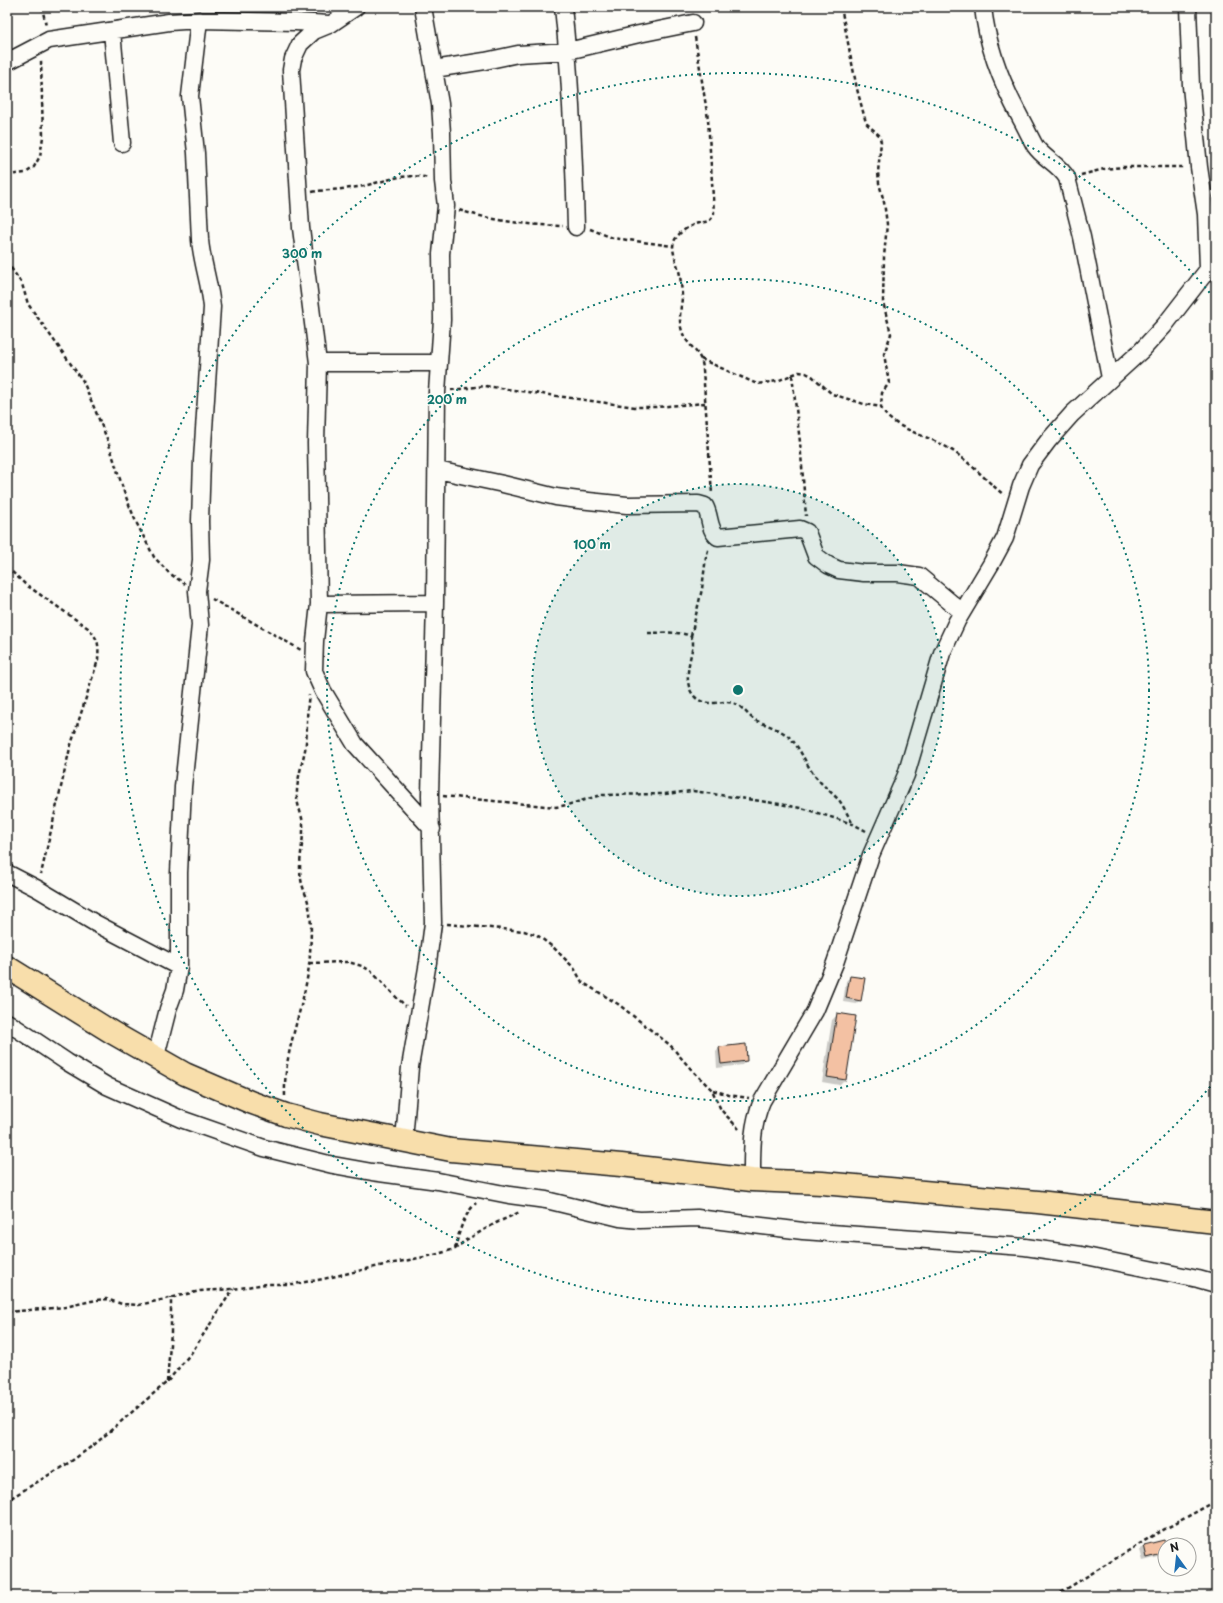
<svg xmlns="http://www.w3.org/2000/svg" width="1223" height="1603" font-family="'Playpen Sans',sans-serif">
  <rect width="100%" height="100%" fill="#fdfcf7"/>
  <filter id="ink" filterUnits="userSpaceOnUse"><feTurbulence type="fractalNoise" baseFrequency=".025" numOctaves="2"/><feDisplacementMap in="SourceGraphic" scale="8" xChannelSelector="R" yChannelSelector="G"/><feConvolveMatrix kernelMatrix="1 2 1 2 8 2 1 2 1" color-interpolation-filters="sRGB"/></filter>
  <g filter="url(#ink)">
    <!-- shadow -->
    <path fill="#0003" d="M850 977 860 1000 857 1004 843 1002 846 981Z
      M838 1014 845 1079 839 1085 822 1082 832 1020Z
      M719 1048 746 1061 742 1065 717 1068 716 1052Z
      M1164 1541 1165 1554 1163 1556 1143 1561 1140 1550 1144 1546Z
      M1026 1594V1596H1017Z"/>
    <!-- building -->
    <path fill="#f3c1a3" stroke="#1c1c1c" d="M850 976 865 978 861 1001 846 998Z
      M837 1013 856 1016 846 1080 827 1077Z
      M746 1044 747 1061 721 1064 719 1047Z
      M1164 1540 1166 1545 1165 1553 1147 1558 1144 1545Z"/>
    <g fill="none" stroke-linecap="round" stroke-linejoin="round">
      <defs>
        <path id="minor" d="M356 7 331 24 314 31 300 44 293 59 291 70 301 228 318 363 316 443 319 604 315 641 314 671 323 691 355 744 432 829
          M563 7C571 80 574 153 576 227
          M983 7C987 47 1002 84 1021 119 1026 128 1030 137 1035 146 1044 159 1059 164 1067 178L1082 237 1110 378
          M1188 7 1191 86 1199 167 1206 214 1208 268
          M112 31 122 143
          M7 62 49 40 169 22 199 20 296 22 329 24
          M434 69 485 61 518 54 568 51 639 34 693 23
          M318 363H439
          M437 470 503 484 556 497 579 500 627 505 698 504 705 506C711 517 708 529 718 537L800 529 807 532 816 556 828 565 839 570 864 573H898L919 576 962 612
          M319 604 435 603
          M7 873 38 889 95 923 179 967
          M7 1022 67 1062 107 1086 181 1119 264 1148 333 1165 372 1172 438 1181 509 1195 546 1200 620 1218 640 1220 697 1218 803 1231 1025 1247 1081 1255 1198 1279 1216 1284
          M156 1056 168 1009 175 990 179 967V873L183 787 200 625 197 591 201 560 200 521 202 460 212 307C210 284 202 263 200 240L196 153 190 96 199 20
          M404 1141 410 1067 428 962 433 923 430 795 435 603 437 392 442 320 441 254 446 206 443 181 442 133 440 104 423 7
          M752 1180C752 1153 751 1126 762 1101L815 1011 835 963 871 855 906 775 942 653 957 621 991 564 1005 538 1021 486 1030 465 1048 441 1072 414 1142 350 1164 326 1216 259"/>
        <path id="primary" d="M7 967 113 1033 185 1074 250 1102 286 1115 320 1124 451 1150 621 1165 752 1180 822 1183 1038 1202 1216 1222"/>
      </defs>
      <!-- minor casing -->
      <use href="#minor" stroke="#1c1c1c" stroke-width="19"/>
      <!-- primary casing -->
      <use href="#primary" stroke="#1c1c1c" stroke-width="25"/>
      <!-- path -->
      <path stroke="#1c1c1c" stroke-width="2.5" stroke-dasharray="4 3" stroke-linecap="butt" d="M42 7 46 26
        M841 7 857 89 865 119 867 124 879 135 881 142 878 172 879 183 884 202 887 224 884 257 883 302 891 334 884 354 889 383 882 393 881 407
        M695 37 708 119 714 213C711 224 704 221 695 224 688 227 680 232 676 238 668 248 679 265 680 276 681 283 682 291 682 298 681 309 678 319 682 331 685 342 695 348 700 358 702 361 703 366 703 370L712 494
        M7 175 26 173 34 167 40 156 43 137 41 60
        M1081 175 1104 169 1123 167H1185
        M312 192 317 191C331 190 345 189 358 187 386 182 400 172 429 178
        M459 210C493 221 528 225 563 226
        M590 229 613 238 673 246
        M7 262 22 284 28 304 83 381 108 441 124 492 136 522 154 557 169 573 185 584
        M701 359 757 384 777 381 799 372 806 373 812 376 832 394 864 404 881 407C887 425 923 435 939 443 964 455 983 478 1004 495
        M792 375 800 442 806 516
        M451 390 485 386 635 407H656L705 403
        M7 567 25 584 88 628C99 640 99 644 98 660L70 748 41 874
        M212 599 301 650
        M648 633C658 633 682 631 690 636 693 638 693 641 693 645 690 661 682 684 695 697 707 709 724 698 736 704 744 708 748 716 755 720 768 726 782 729 792 740 802 751 806 765 815 776 822 785 831 792 839 800 844 807 848 816 853 824
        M691 636 702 589 706 557 709 547
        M443 796 556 807 567 805 601 795 664 794 693 791 780 804 805 809 853 824 866 831
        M447 924 524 931 537 935 554 948 574 968 582 982 618 1004 670 1045 690 1068 712 1090 721 1110 739 1129
        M309 963 348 962 362 966 371 971 397 998 406 1006
        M713 1090 729 1095 749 1098
        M285 1096C283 1047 308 1002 310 953 311 937 312 918 308 902 306 894 302 887 301 879 298 862 303 846 303 830 304 818 298 809 297 798 296 782 302 765 305 750 308 732 306 713 309 695
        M455 1249C459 1232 463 1216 476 1203
        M7 1312 65 1307 96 1300 106 1299 122 1304 139 1305 200 1291 233 1289 266 1284H294L323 1279 384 1265 434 1255 455 1249 466 1240 496 1223 520 1212
        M167 1382 171 1332V1297
        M11 1498 70 1462 95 1444 167 1382 192 1352 233 1289
        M1055 1596 1154 1535 1216 1501"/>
      <!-- minor -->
      <use href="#minor" stroke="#fdfcf7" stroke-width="16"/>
      <!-- primary -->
      <use href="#primary" stroke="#f8deab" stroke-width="22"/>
    </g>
  </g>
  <!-- distance rings -->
  <circle cx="738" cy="690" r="206" fill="#0f766e" fill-opacity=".12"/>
  <g fill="none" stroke="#0f766e" stroke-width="2" stroke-dasharray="2 4">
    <circle cx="738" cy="690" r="206"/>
    <circle cx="738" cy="690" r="411"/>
    <path d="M1214 1082A617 617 0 1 1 1214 298"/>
  </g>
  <circle cx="738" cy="690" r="6" fill="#0f766e" stroke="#fdfcf7" stroke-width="2"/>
  <g font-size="12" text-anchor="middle" font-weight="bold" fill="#0f766e" stroke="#fdfcf7" stroke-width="3" stroke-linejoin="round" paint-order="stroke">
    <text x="302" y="258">300 m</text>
    <text x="447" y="404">200 m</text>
    <text x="592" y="549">100 m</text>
  </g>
  <!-- margin -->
  <rect width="1223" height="1603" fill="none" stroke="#fdfcf7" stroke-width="24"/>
  <rect x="12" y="12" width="1199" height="1579" fill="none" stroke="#1c1c1c" stroke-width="1.5" filter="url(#ink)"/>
  <!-- north arrow -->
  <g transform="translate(1177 1557) rotate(345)"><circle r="19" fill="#fdfcf7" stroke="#a3a29f"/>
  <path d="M0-3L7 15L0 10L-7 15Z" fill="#1f6fb2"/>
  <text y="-6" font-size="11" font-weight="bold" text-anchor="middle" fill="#1c1c1c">N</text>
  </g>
</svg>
